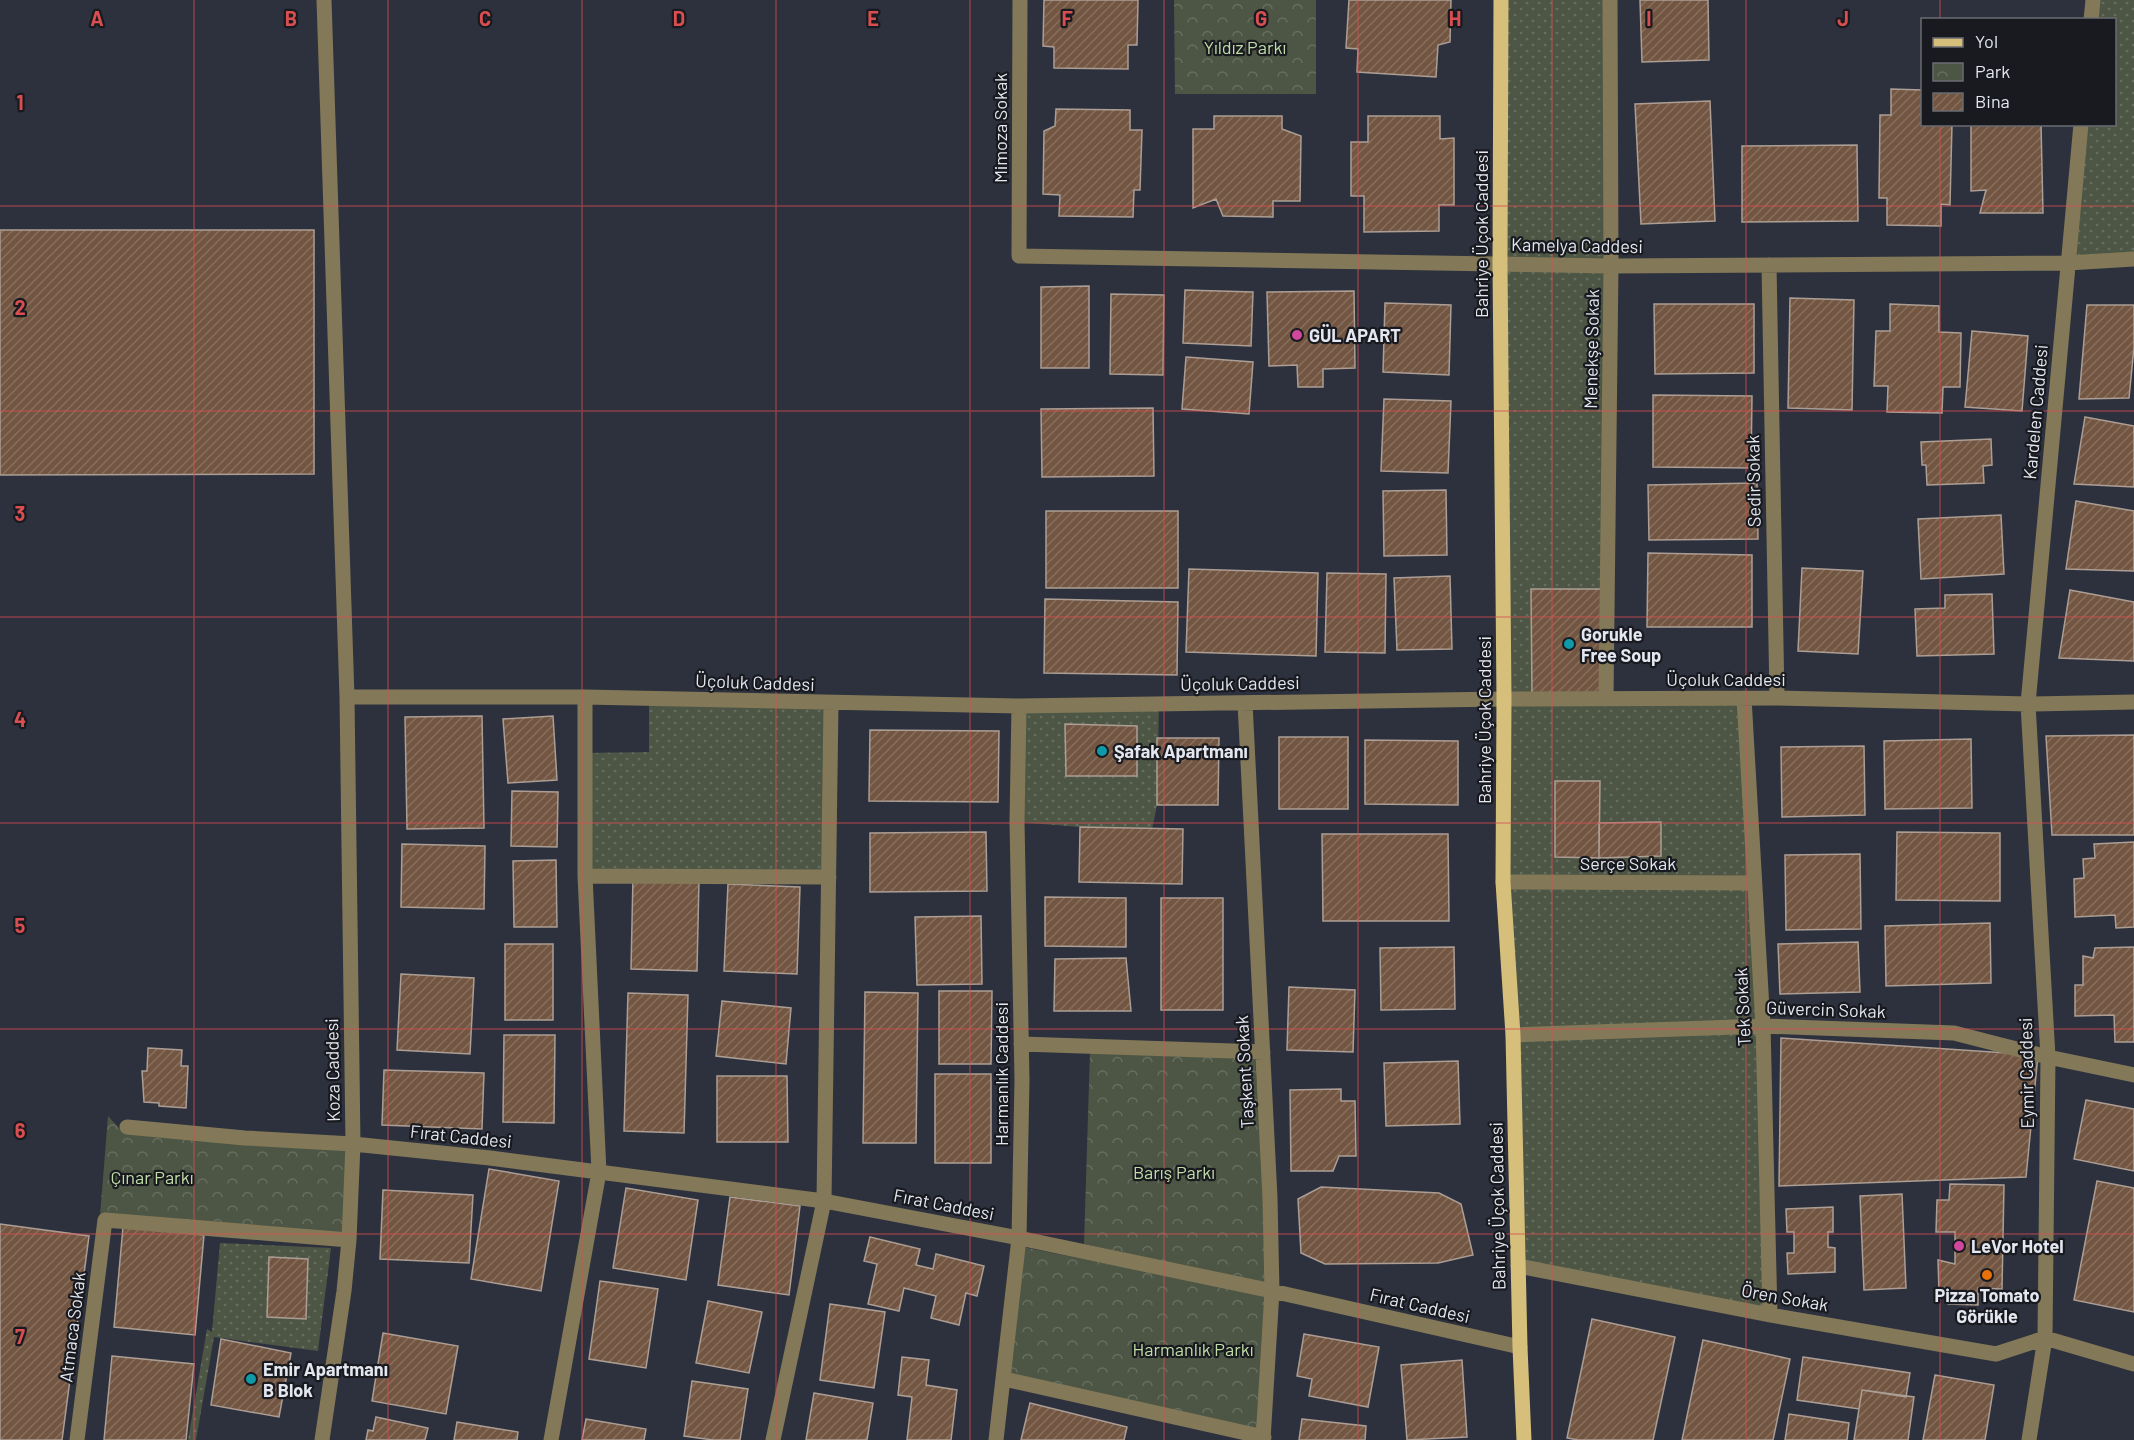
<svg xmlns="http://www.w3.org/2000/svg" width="2134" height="1440" font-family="Barlow,sans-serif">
  <defs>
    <pattern id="grass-dots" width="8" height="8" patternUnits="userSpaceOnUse" patternTransform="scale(1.5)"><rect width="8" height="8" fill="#4d5644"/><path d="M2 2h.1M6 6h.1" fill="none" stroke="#666e5f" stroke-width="1.8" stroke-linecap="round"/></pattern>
    <pattern id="park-crowns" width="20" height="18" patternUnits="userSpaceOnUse" patternTransform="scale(1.5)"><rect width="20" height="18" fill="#4d5644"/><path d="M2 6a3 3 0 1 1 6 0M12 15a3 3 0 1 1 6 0" fill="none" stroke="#666e5f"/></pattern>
    <pattern id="building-hatch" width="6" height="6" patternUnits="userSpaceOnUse" patternTransform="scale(1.5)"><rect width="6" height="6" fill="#735642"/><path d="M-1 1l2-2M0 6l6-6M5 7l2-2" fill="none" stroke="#876e5e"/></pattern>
  </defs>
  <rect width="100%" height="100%" fill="#2d313e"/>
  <!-- grass -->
  <path fill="url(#grass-dots)" d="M1502 0H1610L1606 698H1744L1770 1315 1518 1266 1503 882Z
    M2093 0H2134V261L2068 263 2081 125 2114 124V20L2091 19Z
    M649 698 831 704 829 877 585 876V753L649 752Z
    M1159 704 1157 805 1152 829 1080 827 1017 822 1019 706Z
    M220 1243 331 1248 318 1351 214 1337 196 1440H188L207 1329 212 1332Z"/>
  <!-- park -->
  <path fill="url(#park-crowns)" d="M1174 0H1316V94H1175Z
    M1090 1051 1255 1057 1264 1196 1266 1284 1084 1244Z
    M108 1116 120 1129 243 1141 350 1146 346 1235 100 1216Z
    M1023 1247 1268 1296 1258 1431 1009 1375Z"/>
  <!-- building -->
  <path fill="url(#building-hatch)" stroke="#ac9e94" stroke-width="1.5" d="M1044 0H1138L1137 45H1128V69L1054 68V47L1043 46Z
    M1349 0H1451L1450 42 1438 45 1436 77 1357 72 1358 49 1346 48Z
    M1640 0H1708L1709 60 1642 62Z
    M1891 89 1922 90V124H1952L1950 205 1941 204V226L1887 225V198H1879L1880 115H1891Z
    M1710 101 1715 221 1641 224 1635 104Z
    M1056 109 1130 110V130H1142L1140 190H1134L1133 217 1059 216 1060 195 1043 194 1044 131 1055 126Z
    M1214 116H1282V129L1301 136 1300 201H1273V217L1223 216 1216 199 1193 208V129H1214Z
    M1368 116H1440V139L1454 138V205H1439V231L1364 232V196H1351V142H1368Z
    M1971 124H2041L2043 213H1980L1986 190 1971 191Z
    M1857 145 1858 221 1742 222V146Z
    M0 230H314V474L0 475Z
    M1089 286V368H1041V287Z
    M1185 290 1253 292 1251 346 1183 343Z
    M1354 291 1355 368 1323 369V387H1298L1297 365 1269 366 1267 292Z
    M1111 294 1164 295 1163 375 1110 374Z
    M1790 298 1854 300 1852 410 1788 408Z
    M1385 303 1451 305 1449 375 1383 372Z
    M1654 304H1754V373L1655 374Z
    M1890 304 1939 306V332L1961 333 1960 387H1943L1942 413 1887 412 1888 386H1874L1876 331H1890Z
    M2087 305H2134V347L2129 398 2079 399Z
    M1972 331 2028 336 2022 411 1965 407Z
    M1186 357 1253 362 1249 414 1182 409Z
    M1653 395 1752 396 1751 468 1653 467Z
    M1384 399 1451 401 1448 473 1381 471Z
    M1153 408 1154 476 1042 477 1041 409Z
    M2085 417 2134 426V487L2074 484Z
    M1991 439 1992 465 1983 466 1984 483 1927 485 1926 465H1922L1921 442Z
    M1757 483 1758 539 1649 540 1648 485Z
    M1446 490 1447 555 1384 556 1383 491Z
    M2076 501 2134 511V571L2066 569Z
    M1046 511H1178V588H1046Z
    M2001 515 2004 574 1921 579 1918 519Z
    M1648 553 1752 555V627H1647Z
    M1802 568 1863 571 1858 654 1798 651Z
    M1189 569 1318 573 1316 656 1186 652Z
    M1327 573 1386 574 1385 653 1325 652Z
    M1450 576 1452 649 1397 650 1394 578Z
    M1531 589H1607L1606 699 1532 698Z
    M2070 590 2134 602V661L2059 658Z
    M1992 594 1994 654 1917 656 1915 609 1945 608V595Z
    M1045 599 1178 602 1177 675 1044 673Z
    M482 716 484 828 407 829 405 717Z
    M553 716 557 780 508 783 503 719Z
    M1065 724 1137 726V776H1066Z
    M870 730 999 731 998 802 869 801Z
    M2134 735V835H2052L2046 736Z
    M1279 737H1348V809H1279Z
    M1157 738H1219L1218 805H1157Z
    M1971 739 1972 808 1885 809 1884 741Z
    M1365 740 1458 741V805L1365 804Z
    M1864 746 1865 815 1782 817 1781 747Z
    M1555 781H1600L1599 858 1555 857Z
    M512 791 558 792 557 847 511 846Z
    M1661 822V856L1599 858V823Z
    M1080 827 1183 829 1182 884 1079 882Z
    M986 832 987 891 870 892V833Z
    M1897 832 2000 833V901L1896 900Z
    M1322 834H1448L1449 921H1323Z
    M2134 842V927L2116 928 2115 915 2075 917 2074 879 2084 878 2083 859 2095 858 2094 844Z
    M402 844 485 846 484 909 401 907Z
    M1860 854 1861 929 1786 930 1785 855Z
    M556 860 557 927H514L513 861Z
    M633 877 699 879 697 971 631 969Z
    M728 884 800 887 797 974 724 971Z
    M1045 897 1126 898V947L1045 946Z
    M1161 898H1223V1010H1161Z
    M981 916 982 984 917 985 915 917Z
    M1990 923 1991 983 1886 986 1885 926Z
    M1858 942 1860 992 1780 994 1778 944Z
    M505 944H553V1020H505Z
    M1454 947 1455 1009 1381 1010 1380 948Z
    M2134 947V1042H2115L2114 1015 2075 1016V985H2083V956L2093 958 2095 948Z
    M1126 958 1131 1011H1054L1055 959Z
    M401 974 474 978 470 1054 397 1050Z
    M1289 987 1355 990 1353 1052 1287 1050Z
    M939 991H992L991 1064H939Z
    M865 992 918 993 916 1143H863Z
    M628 993 688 995 684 1133 624 1131Z
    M722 1001 791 1008 786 1064 716 1056Z
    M504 1035H555L554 1123 503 1122Z
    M1781 1038 2038 1055 2026 1177 1779 1186Z
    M148 1048 182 1050 181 1066H188L186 1108 159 1106V1103L144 1102 142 1071H147Z
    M1458 1061 1460 1124 1386 1126 1384 1063Z
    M384 1070 484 1073 482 1129 382 1125Z
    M935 1074H991V1163H935Z
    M717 1076H787L788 1142H717Z
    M1341 1089V1101H1355L1356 1156H1339L1333 1171H1291L1290 1090Z
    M2086 1100 2134 1109V1171L2074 1159Z
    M489 1169 559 1181 541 1291 471 1279Z
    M2097 1181 2134 1188V1312L2074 1300Z
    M1950 1184 2004 1185 2002 1289 1978 1288V1305L1948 1304V1287L1939 1291 1938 1260 1955 1264V1232H1936L1937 1200H1949Z
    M1321 1187 1439 1193 1461 1204 1473 1255 1438 1263 1325 1264 1301 1253 1298 1199Z
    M626 1188 698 1200 686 1280 613 1268Z
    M383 1190 473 1195 469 1263 380 1259Z
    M1902 1194 1906 1288 1864 1290 1860 1196Z
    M730 1197 800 1206 789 1295 718 1285Z
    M1833 1207V1232H1828V1247L1835 1248V1272L1788 1274 1787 1253H1794V1232H1787L1786 1209Z
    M0 1224 89 1236 62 1440H0Z
    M123 1227 204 1235 195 1335 114 1327Z
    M870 1237 920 1249 916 1265 933 1269 936 1254 984 1266 977 1296 966 1293 959 1325 931 1318 936 1296 904 1288 899 1311 868 1304 877 1264 864 1261Z
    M269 1257 308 1259 306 1319 267 1317Z
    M600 1281 658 1289 646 1368 589 1359Z
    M708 1301 762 1312 749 1373 696 1363Z
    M830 1304 885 1312 874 1388 820 1380Z
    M1592 1319 1675 1337 1653 1440H1578L1567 1438Z
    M383 1333 458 1346 446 1414 372 1401Z
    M1304 1334 1379 1347 1368 1407 1309 1396 1312 1379 1297 1376Z
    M221 1339 291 1353 279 1417 211 1405Z
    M1703 1340 1790 1359 1773 1440H1682Z
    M112 1356 194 1364 186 1440H104Z
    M902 1357 929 1360 926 1385 957 1390 951 1440H907L912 1397 898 1395Z
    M1803 1357 1910 1373 1906 1397 1862 1390 1859 1409 1797 1400Z
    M1462 1360 1467 1437 1407 1440 1401 1365Z
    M1935 1375 1994 1385 1985 1440H1923Z
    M692 1381 748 1389 740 1440H713L684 1436Z
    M1862 1390 1914 1397 1908 1440H1854Z
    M814 1393 873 1403 867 1440H806Z
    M1030 1403 1127 1427 1124 1440H1021Z
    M1789 1414 1849 1423 1847 1440H1785Z
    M376 1417 428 1428 425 1440H366L368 1430 373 1431Z
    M586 1419 646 1429 644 1440H582Z
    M1302 1419 1366 1426 1365 1440H1299Z
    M457 1422 518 1432 517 1440H454Z"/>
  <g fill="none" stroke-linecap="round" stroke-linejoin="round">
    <!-- minor -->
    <path stroke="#837958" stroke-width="15" d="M1020 0 1019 256 1611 266 2068 263 2134 259
      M2091 20 2093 0
      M1769 265 1777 698
      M347 697H585L1019 706 1504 699 1777 698 2028 704 2134 702
      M1744 698 1763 1026 1770 1315
      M1606 699 1611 266 1610 0
      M1245 703 1270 1198 1272 1291 1263 1440
      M585 876 829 877
      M1503 882 1754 883
      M1513 1035 1763 1026 1954 1033 2048 1057 2134 1075
      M1021 1044 1263 1052
      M127 1127 245 1138 353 1144 490 1158 824 1201 1019 1238 1272 1291 1520 1347
      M1518 1266 1770 1315 1996 1354 2045 1338 2134 1364
      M1004 1379 1264 1437
      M77 1440 105 1220 349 1240
      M322 1440 344 1291 349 1240 353 1144 347 697 324 0
      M551 1440 599 1172 585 876V697
      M773 1440 824 1201 831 704
      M996 1440 1019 1238 1022 1080 1017 822 1019 706
      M2029 1440 2045 1338 2048 1057 2028 704 2081 124"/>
    <!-- major -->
    <path stroke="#d5bf7a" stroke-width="15" d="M1501 0 1500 264 1504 699 1503 882 1513 1035 1520 1347 1524 1440"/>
  </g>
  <!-- grid -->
  <path fill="none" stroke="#d94e50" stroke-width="1.5" stroke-opacity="0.55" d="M194 0V1440M388 0V1440M582 0V1440M776 0V1440M970 0V1440M1164 0V1440M1358 0V1440M1552 0V1440M1746 0V1440M1940 0V20M1940 124V1440M0 206H2134M0 411H2134M0 617H2134M0 823H2134M0 1029H2134M0 1234H2134"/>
  <!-- markers -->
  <g fill="#d1479c" stroke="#181a1f" stroke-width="2">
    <circle cx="1297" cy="335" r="6"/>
    <circle cx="1959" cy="1246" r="6"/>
  </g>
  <g fill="#0f9aa8" stroke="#181a1f" stroke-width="2">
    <circle cx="1569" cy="644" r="6"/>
    <circle cx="1102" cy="751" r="6"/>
    <circle cx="251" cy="1379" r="6"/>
  </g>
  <circle fill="#e8710a" stroke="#181a1f" stroke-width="2" cx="1987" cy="1275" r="6"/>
  <g text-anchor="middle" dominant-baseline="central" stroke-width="4.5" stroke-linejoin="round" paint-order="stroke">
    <!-- park labels -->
    <g font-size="18" fill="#c1dda7" stroke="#181a1f">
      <text x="1245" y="47">Yıldız Parkı</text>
      <text x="1174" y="1172">Barış Parkı</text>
      <text x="152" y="1177">Çınar Parkı</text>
      <text x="1193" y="1349">Harmanlık Parkı</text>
    </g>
    <!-- street labels -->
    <g font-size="18" fill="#e4e7ef" stroke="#181a1f">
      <text transform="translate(1000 128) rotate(-90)">Mimoza Sokak</text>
      <text transform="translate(1481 234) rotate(-90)">Bahriye Üçok Caddesi</text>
      <text transform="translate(1577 245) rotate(1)">Kamelya Caddesi</text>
      <text transform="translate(1591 349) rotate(-89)">Menekşe Sokak</text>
      <text transform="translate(2035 412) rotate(-85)">Kardelen Caddesi</text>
      <text transform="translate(1753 481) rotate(-91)">Sedir Sokak</text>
      <text x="1726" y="679">Üçoluk Caddesi</text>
      <text transform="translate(755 682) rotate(2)">Üçoluk Caddesi</text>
      <text transform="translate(1240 683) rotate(-1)">Üçoluk Caddesi</text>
      <text transform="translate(1484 720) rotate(-90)">Bahriye Üçok Caddesi</text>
      <text x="1628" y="863">Serçe Sokak</text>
      <text transform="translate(1742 1007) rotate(-93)">Tek Sokak</text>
      <text transform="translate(1826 1009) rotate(2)">Güvercin Sokak</text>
      <text transform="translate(332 1070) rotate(-91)">Koza Caddesi</text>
      <text transform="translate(1244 1072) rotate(-93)">Taşkent Sokak</text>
      <text transform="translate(2026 1073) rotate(-91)">Eymir Caddesi</text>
      <text transform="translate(1001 1074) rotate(-90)">Harmanlık Caddesi</text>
      <text transform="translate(461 1136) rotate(6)">Fırat Caddesi</text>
      <text transform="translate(944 1204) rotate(11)">Fırat Caddesi</text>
      <text transform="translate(1497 1206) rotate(-91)">Bahriye Üçok Caddesi</text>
      <text transform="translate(1785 1297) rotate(10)">Ören Sokak</text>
      <text transform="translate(1420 1305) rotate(13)">Fırat Caddesi</text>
      <text transform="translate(72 1327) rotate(-83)">Atmaca Sokak</text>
    </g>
    <!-- poi labels -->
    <g font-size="18" font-weight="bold" fill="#e4e7ef" stroke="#181a1f" text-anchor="start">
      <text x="1309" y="335">GÜL APART</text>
      <text x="1581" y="634">Gorukle<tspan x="1581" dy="21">Free Soup</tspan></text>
      <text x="1114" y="751">Şafak Apartmanı</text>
      <text x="1971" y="1246">LeVor Hotel</text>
      <text x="1987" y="1295" text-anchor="middle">Pizza Tomato<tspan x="1987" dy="21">Görükle</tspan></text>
      <text x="263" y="1369">Emir Apartmanı<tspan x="263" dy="21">B Blok</tspan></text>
    </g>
  </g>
  <g font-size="20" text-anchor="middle" font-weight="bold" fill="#d94e50" stroke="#181a1f" stroke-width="4.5" stroke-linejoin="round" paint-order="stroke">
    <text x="97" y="26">A</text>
    <text x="291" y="26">B</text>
    <text x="485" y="26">C</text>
    <text x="679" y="26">D</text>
    <text x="873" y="26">E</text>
    <text x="1067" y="26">F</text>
    <text x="1261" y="26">G</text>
    <text x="1455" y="26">H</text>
    <text x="1649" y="26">I</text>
    <text x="1843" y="26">J</text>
    <text x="20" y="110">1</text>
    <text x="20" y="315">2</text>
    <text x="20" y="521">3</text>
    <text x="20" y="727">4</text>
    <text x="20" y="933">5</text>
    <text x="20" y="1138">6</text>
    <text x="20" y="1344">7</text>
  </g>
  <!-- legend -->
  <rect x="1921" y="18" width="195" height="108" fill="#181a1f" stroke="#6a6c72" stroke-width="1.5"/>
  <rect x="1933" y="38" width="30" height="9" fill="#d5bf7a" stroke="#6a6c72" stroke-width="1.5"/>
  <text x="1975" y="48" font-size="18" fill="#e4e7ef">Yol</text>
  <rect x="1933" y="63" width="30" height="18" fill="url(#park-crowns)" stroke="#6a6c72" stroke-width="1.5"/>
  <text x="1975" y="78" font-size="18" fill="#e4e7ef">Park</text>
  <rect x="1933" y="93" width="30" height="18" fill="url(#building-hatch)" stroke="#6a6c72" stroke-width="1.5"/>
  <text x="1975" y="108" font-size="18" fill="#e4e7ef">Bina</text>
</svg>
